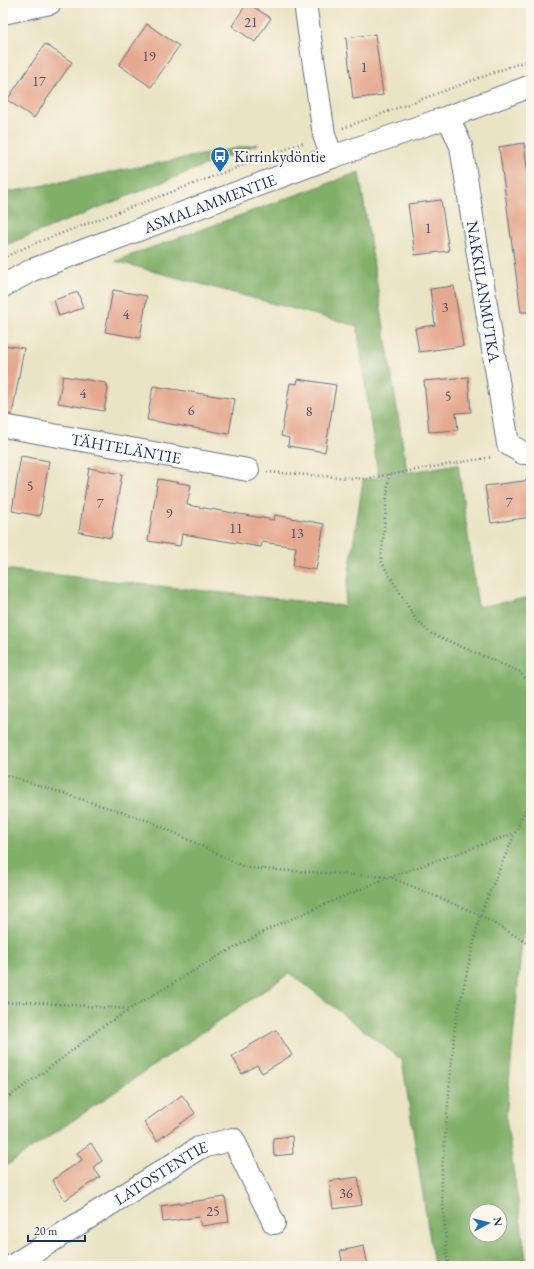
<svg xmlns="http://www.w3.org/2000/svg" width="534" height="1269" viewBox="0 0 534 1269" font-family="'EB Garamond',serif">
<style>
.forest{fill:#80af68;stroke:#4e6f63;fill-rule:evenodd}
.building{fill:#e5a98f}
.lines{fill:none;stroke-linecap:round;stroke-linejoin:round}
.minor-casing{stroke:#636e82;stroke-width:24}
.path{stroke:#636e82;stroke-width:2.5;stroke-dasharray:1 3;stroke-linecap:butt}
.minor{stroke:#fff;stroke-width:22}
.labels{text-anchor:middle;dominant-baseline:central;stroke-width:4;stroke-linejoin:round;paint-order:stroke}
.number-label{font-size:14px;fill:#4e4e6a}
.poi-label{font-size:16px;fill:#1b2f5e;stroke:#fbf7ec;text-anchor:start}
.street-label{font-size:16px;fill:#1b2f5e;stroke:#fbf7ec}
</style>
<rect width="100%" height="100%" fill="#fbf7ec"/>
<filter id="ink" filterUnits="userSpaceOnUse"><feTurbulence type="fractalNoise" baseFrequency=".025" numOctaves="2"/><feDisplacementMap in="SourceGraphic" scale="8" xChannelSelector="R" yChannelSelector="G"/><feConvolveMatrix kernelMatrix="1 2 1 2 8 2 1 2 1" color-interpolation-filters="sRGB"/></filter>
<filter id="wash" filterUnits="userSpaceOnUse"><feTurbulence type="fractalNoise" baseFrequency=".012" numOctaves="4" result="noise"/><feDisplacementMap in="SourceGraphic" scale="16" xChannelSelector="R" yChannelSelector="G"/><feGaussianBlur stdDeviation="0.9" result="paint"/><feColorMatrix in="noise" values="0 0 0 0 0 0 0 0 0 0 0 0 0 0 0 0 0 1.4 0 .05"/><feComposite in="paint" operator="in"/></filter>
<g filter="url(#wash)">
<rect width="100%" height="100%" fill="#eae4c5"/>
<g class="forest">
<polygon points="258,144 8,244 3,247 3,193"/>
<polygon points="359,172 407,471 378,475 357,326 115,261"/>
<path d="M458,464L478,607L531,597V920L522,940L506,1117L527,1266H434L402,1060L290,973L3,1168V569L344,606L363,480ZM476,1211H500V1235H476Z"/>
</g>
<g id="blocks">
<g class="building">
<polygon points="247,3 271,18 255,42 232,26"/>
<polygon points="147,24 179,46 151,87 119,65"/>
<polygon points="375,34 383,95 353,99 346,38"/>
<polygon points="45,44 72,62 34,118 7,100"/>
<polygon points="524,143 527,168 531,167 531,312 521,312 499,147"/>
<polygon points="441,200 449,251 415,255 408,204"/>
<polygon points="454,286 463,346 419,352 415,328 435,325 430,289"/>
<polygon points="113,290 147,296 140,338 105,332"/>
<polygon points="78,292 83,308 59,316 54,300"/>
<polygon points="3,345 24,348 12,415 3,414"/>
<polygon points="63,376 106,383 108,389 104,411 58,403"/>
<polygon points="468,377 471,412 456,413 458,430 429,432 424,381"/>
<polygon points="298,379 336,385 325,452 288,446 289,438 281,436 290,383 297,384"/>
<polygon points="153,386 235,399 229,434 147,420"/>
<polygon points="21,456 49,461 40,516 12,511"/>
<polygon points="89,468 122,474 111,538 79,532"/>
<polygon points="158,479 191,485 187,505 274,520 275,515 324,524 316,570 293,566 296,547 262,542 261,547 182,534 180,546 148,541"/>
<polygon points="531,480 531,517 491,523 485,486"/>
<polygon points="276,1030 292,1055 262,1073 257,1065 242,1074 232,1056"/>
<polygon points="182,1095 195,1113 157,1141 144,1122"/>
<polygon points="292,1136 293,1154 274,1156 273,1138"/>
<polygon points="91,1143 102,1161 93,1167 100,1177 65,1200 52,1180 82,1160 77,1153"/>
<polygon points="358,1177 362,1205 333,1209 329,1181"/>
<polygon points="225,1197 229,1222 201,1226 199,1217 163,1222 161,1206"/>
<polygon points="364,1246 368,1266 343,1266 340,1251"/>
</g>
</g>
</g>
<g filter="url(#ink)">
<use href="#blocks" fill-opacity="0" stroke="#636e82" stroke-width="1"/>
<g class="lines">
<defs>
<g id="minor">
<polyline points="305,3 324,135 332,157"/>
<polyline points="3,13 50,3"/>
<path id="s1" d="M448,117L461,146L508,444L523,453H531"/>
<path id="s2" d="M3,286L32,270L332,157L448,117L531,86"/>
<path id="s3" d="M3,426L248,470"/>
<path id="s4" d="M12,1266L199,1148L233,1139L274,1223"/>
</g>
</defs>
<use href="#minor" class="minor-casing"/>
<g class="path">
<polyline points="343,128 531,59"/>
<polyline points="3,258 33,244 305,142"/>
<polyline points="267,472 364,479 492,457"/>
<polyline points="389,474 381,561 415,618 430,633 520,672 531,685"/>
<polyline points="3,774 152,822 247,868 390,877 480,915 531,945"/>
<polyline points="3,1003 27,1002 130,1009 215,958 277,925 356,891 390,877 515,833"/>
<polyline points="3,1101 52,1066 102,1027 129,1010"/>
<polyline points="448,1266 441,1182 455,1025 480,915 531,796"/>
</g>
<use href="#minor" class="minor"/>
</g>
</g>
<defs>
<symbol id="bus-pin" viewBox="-11 -11 22 30"><path d="M0 17L-7.5 6A9.5 9.5 0 1 1 7.5 6Z" fill="#1f6fb2" stroke="#fbf7ec"/><path d="M-5-6H5V4H4V6H2V4H-2V6H-4V4H-5ZM-3.5-4V0h7V-4ZM-3.5 1.2v1.5H-2V1.2ZM2 1.2v1.5H3.5V1.2Z" fill="#fff"/></symbol>
</defs>
<g fill-rule="evenodd">
<use href="#bus-pin" x="209" y="145" width="22" height="30"/>
</g>
<g class="labels">
<g class="number-label">
<text x="251" y="22">21</text>
<text x="149" y="56">19</text>
<text x="364" y="67">1</text>
<text x="39" y="81">17</text>
<text x="428" y="228">1</text>
<text x="445" y="307">3</text>
<text x="126" y="314">4</text>
<text x="83" y="393">4</text>
<text x="448" y="396">5</text>
<text x="191" y="410">6</text>
<text x="309" y="411">8</text>
<text x="30" y="486">5</text>
<text x="509" y="502">7</text>
<text x="100" y="503">7</text>
<text x="169" y="513">9</text>
<text x="236" y="528">11</text>
<text x="297" y="533">13</text>
<text x="346" y="1193">36</text>
<text x="213" y="1211">25</text>
</g>
<g class="poi-label">
<text x="234" y="156">Kirrinkydöntie</text>
</g>
<g class="street-label">
<text stroke="none"><textPath href="#s2" startOffset="223">ASMALAMMENTIE</textPath></text>
<text stroke="none"><textPath href="#s1" startOffset="179">NAKKILANMUTKA</textPath></text>
<text stroke="none"><textPath href="#s3" startOffset="125">TÄHTELÄNTIE</textPath></text>
<text stroke="none"><textPath href="#s4" startOffset="176">LATOSTENTIE</textPath></text>
</g>
</g>
<rect width="534" height="1269" fill="none" stroke="#fbf7ec" stroke-width="16"/>
<g transform="translate(488 1223) rotate(83)"><circle r="19" fill="#fbf7ec" stroke="#a1a7b3"/>
<path d="M0-3L7 15L0 10L-7 15Z" fill="#1f6fb2"/>
<text y="-6" font-size="11" font-weight="bold" text-anchor="middle" fill="#1b2f5e">N</text>
</g>
<path d="M28 1235v6h57v-6" fill="none" stroke="#1b2f5e" stroke-width="2"/>
<text x="34" y="1235" font-size="12" fill="#1b2f5e" stroke="#fbf7ec" stroke-width="3" paint-order="stroke">20 m</text>
</svg>
